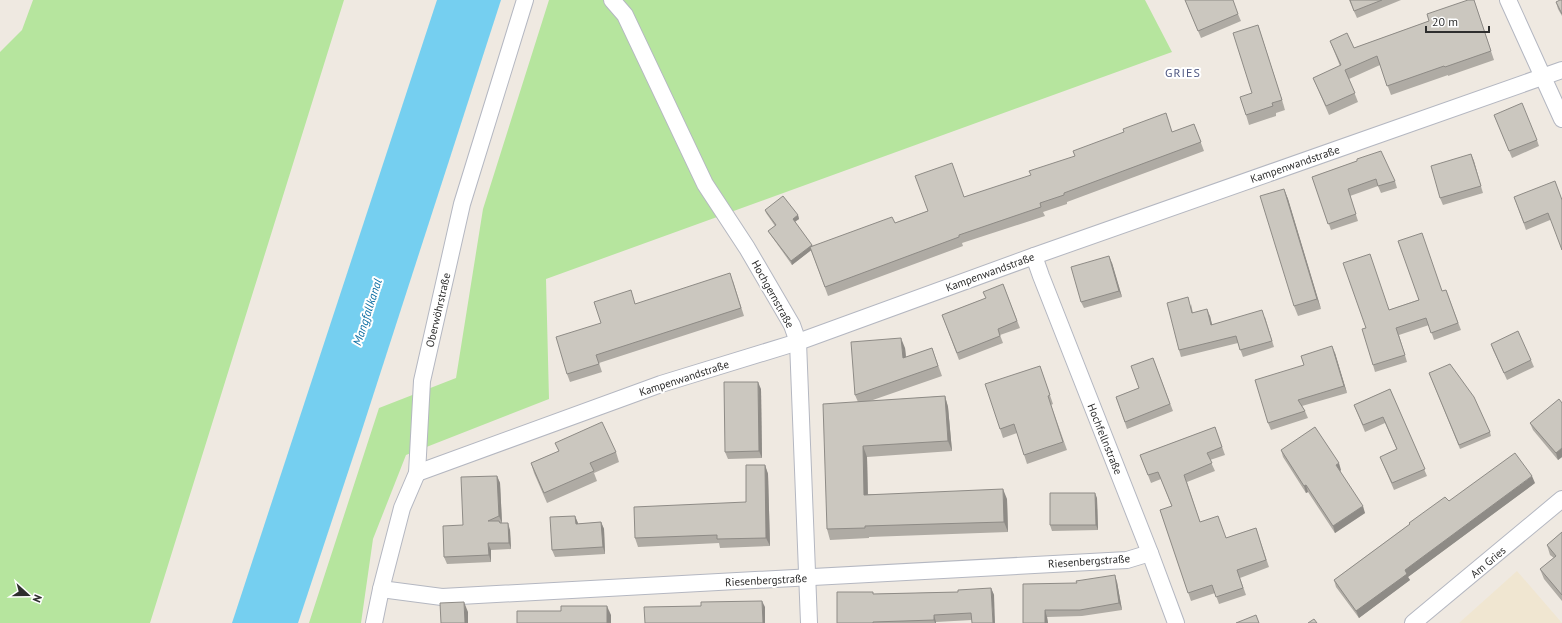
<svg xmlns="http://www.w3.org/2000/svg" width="1562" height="623" viewBox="0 0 1562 623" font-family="'PT Sans',sans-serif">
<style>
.education{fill:#f0e6d1}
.green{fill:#b6e59e}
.water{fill:#75cff0}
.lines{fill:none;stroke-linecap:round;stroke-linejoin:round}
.street-casing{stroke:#b4b7c1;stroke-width:18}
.street{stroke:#fff;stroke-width:16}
.wall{fill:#afaba4}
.shaded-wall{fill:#8e8b86}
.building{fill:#cbc7bf;stroke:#8e8b86}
.labels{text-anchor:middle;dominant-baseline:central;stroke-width:4;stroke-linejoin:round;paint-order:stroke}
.street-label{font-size:11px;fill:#2e2e2e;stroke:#fff}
.neighbourhood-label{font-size:12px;letter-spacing:1px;fill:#4d5680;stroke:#fff}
.water-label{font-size:12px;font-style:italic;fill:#0d6fa3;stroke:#fff}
</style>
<rect width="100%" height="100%" fill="#efe9e1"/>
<polygon class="education" points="1517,571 1562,623 1459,623"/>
<g class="green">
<polygon points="33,0 344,0 150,623 0,623 0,52 22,30"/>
<polygon points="549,0 1145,0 1172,52 546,279 549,399 406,455 373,539 361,623 309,623 379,408 456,378 483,209"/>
</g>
<polygon class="water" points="437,0 501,0 360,436 298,623 232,623"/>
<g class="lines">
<defs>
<g id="street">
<polyline points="612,0 625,15 705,184 747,248 792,325 798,342 809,623"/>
<polyline points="1508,0 1562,119"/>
<polyline points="1034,256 1041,276 1150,553 1176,623"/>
<polyline points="417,473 661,384 798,342 1034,256 1562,70"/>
<polyline points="381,589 442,597 1127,560 1150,553"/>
<polyline points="374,623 381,589 402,508 417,473 422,381 462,204 525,0"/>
<polyline points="1413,623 1562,499"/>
</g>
</defs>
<use href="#street" class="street-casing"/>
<use href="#street" class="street"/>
</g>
<g class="wall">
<polygon points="1185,0 1238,14 1241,21 1201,38"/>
<polygon points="1349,0 1401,0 1357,18"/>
<polygon points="1474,0 1494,60 1448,76 1448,75 1391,95 1380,65 1349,79 1358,102 1329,115 1317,87 1313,78 1340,66 1330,41 1354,48 1429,21"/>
<polygon points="1562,0 1562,16 1558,9 1556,2"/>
<polygon points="1258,25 1285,110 1276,113 1276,116 1249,125 1246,115 1252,93"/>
<polygon points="1494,115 1537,140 1539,146 1512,158"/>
<polygon points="1194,124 1204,151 1067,202 1067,204 1043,212 1045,216 962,243 963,246 828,296 811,250 792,265 770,234 768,231 775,226 766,213 765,210 798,215 799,219 795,222 813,247 895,223 964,197 1172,132"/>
<polygon points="1471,154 1483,193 1443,205 1440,198"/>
<polygon points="1357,161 1395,181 1397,188 1381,193 1378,186 1350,196 1358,221 1331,230 1312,177"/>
<polygon points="1284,189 1288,199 1321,309 1298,316 1294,306"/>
<polygon points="1514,197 1562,200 1550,220 1526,230"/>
<polygon points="1112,263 1122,297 1084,308 1081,302"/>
<polygon points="733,281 744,316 599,363 602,372 570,382 567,374 601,323 635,304"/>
<polygon points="1003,284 1020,328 1000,335 1003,343 959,360 942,315 986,298"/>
<polygon points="1446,290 1461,330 1434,340 1429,325 1399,335 1407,362 1375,372 1373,365 1366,328 1389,310"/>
<polygon points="1191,304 1193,313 1210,316 1212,325 1265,317 1274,347 1243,357 1238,343 1181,357 1179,350"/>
<polygon points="1491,344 1531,360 1534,367 1507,380 1493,350"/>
<polygon points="905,348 906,357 932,348 942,376 870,401 945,396 948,407 952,451 867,457 868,494 1007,499 1008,532 869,537 869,538 830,540 827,529 858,402 855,395"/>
<polygon points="1335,353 1347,393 1302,406 1305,411 1308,418 1271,430 1268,423 1304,365"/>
<polygon points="1153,358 1173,411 1127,429 1116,397 1139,388"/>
<polygon points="1040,366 1053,404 1051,405 1067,450 1027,464 1017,433 1003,438 1000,429"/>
<polygon points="1429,373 1490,432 1491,436 1460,449"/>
<polygon points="761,389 762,458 728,459 725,452"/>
<polygon points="1390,389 1427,476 1394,490 1380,457 1397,450 1385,423 1365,432 1354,405"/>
<polygon points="1562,403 1562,457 1558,460 1533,430 1530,423"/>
<polygon points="1215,427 1225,455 1210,460 1215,471 1187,482 1200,522 1226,538 1256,528 1269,567 1240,578 1246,595 1219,604 1215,593 1191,601 1160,510 1172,507 1161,479 1151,483 1140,455"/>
<polygon points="555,443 616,452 619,462 594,473 597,481 547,503 534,473 531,463 559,451"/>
<polygon points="1281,450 1341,470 1340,471 1365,513 1335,533 1308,492 1306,493 1283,457"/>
<polygon points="765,465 768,474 770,546 720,548 719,543 638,547 635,538 746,502"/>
<polygon points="497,476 500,483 502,523 510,530 511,549 491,550 491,562 447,564 444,557 463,525"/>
<polygon points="1535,483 1408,577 1410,580 1359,618 1336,587 1334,580 1410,524 1409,523 1449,501"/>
<polygon points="1097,498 1098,530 1052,531 1050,525"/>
<polygon points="575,516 578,524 601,522 604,529 605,554 555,557 552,550"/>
<polygon points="1562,532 1562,601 1544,579 1540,569 1554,558 1550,555 1547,545"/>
<polygon points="1117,582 1122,610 1082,616 1047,617 1048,623 1023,623 1077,583"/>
<polygon points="991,588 994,595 972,620 936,622 936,623 837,623 873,592 873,594 958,592"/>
</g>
<g class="shaded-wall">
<polygon points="1258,25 1261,35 1285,110 1282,100"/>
<polygon points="1471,154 1474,161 1483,193 1481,186"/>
<polygon points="1284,189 1288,199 1321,309 1317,299"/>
<polygon points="798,215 799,219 794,222 793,219"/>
<polygon points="812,245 814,248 792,265 791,261"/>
<polygon points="1109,256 1112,263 1122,297 1119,291"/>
<polygon points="1207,309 1210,316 1214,332 1211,325"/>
<polygon points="901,338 905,348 907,368 903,358"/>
<polygon points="1332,346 1335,353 1347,393 1344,386"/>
<polygon points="758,382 761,389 762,458 759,451"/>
<polygon points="945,396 948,407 952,451 948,441"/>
<polygon points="863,446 867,457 868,505 864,495"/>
<polygon points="1562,448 1562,457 1558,460 1556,453"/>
<polygon points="1339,463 1341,470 1339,472 1336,465"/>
<polygon points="765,465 768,474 770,546 766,538"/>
<polygon points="497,476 500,483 502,523 499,516"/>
<polygon points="1532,476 1535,483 1408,577 1410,580 1359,618 1356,611 1405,570"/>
<polygon points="1306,485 1308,492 1306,493 1304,486"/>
<polygon points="1003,489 1007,499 1008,532 1004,522"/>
<polygon points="1095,493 1097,498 1098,530 1096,525"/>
<polygon points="1363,506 1365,513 1335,533 1333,526"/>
<polygon points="575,516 578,523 578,531 576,524"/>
<polygon points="601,522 604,529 605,554 603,547"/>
<polygon points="508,523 510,530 511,549 509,543"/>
<polygon points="488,543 491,550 491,562 489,555"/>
<polygon points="1115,575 1117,582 1122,610 1119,603"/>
<polygon points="991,588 994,595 995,623 993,623"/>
<polygon points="762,601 765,607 765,623 763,623"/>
<polygon points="464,602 468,612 468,623 465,623"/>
<polygon points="607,606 611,615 611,623 607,623"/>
<polygon points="1045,610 1047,617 1048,623 1045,623"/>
<polygon points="934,615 936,622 936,623 935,623 934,620"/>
</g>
<g class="building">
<polygon points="1185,0 1233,0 1238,14 1198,31"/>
<polygon points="1350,0 1382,0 1354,11"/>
<polygon points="1468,0 1474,0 1491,51 1445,67 1444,66 1387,86 1377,56 1345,70 1355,93 1326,106 1313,78 1341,65 1330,41 1347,33 1354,48 1429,21 1427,14"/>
<polygon points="1560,0 1562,0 1562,14 1556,2"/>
<polygon points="1258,25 1282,100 1272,103 1273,106 1246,115 1240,97 1252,93 1233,33"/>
<polygon points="1522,103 1537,140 1509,151 1494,115"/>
<polygon points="1166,113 1172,132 1194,124 1201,142 1064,193 1064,195 1040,203 1041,207 959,235 959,237 825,287 810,247 892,217 895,223 928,211 915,176 952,163 964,197 1031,175 1029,171 1075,156 1073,151 1124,132 1123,129"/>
<polygon points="1381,151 1395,181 1378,186 1376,179 1348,189 1356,214 1328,224 1312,177 1357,161 1357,159"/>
<polygon points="1471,154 1481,186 1440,198 1431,166"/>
<polygon points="1555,181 1562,200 1562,250 1548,213 1524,223 1514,197"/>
<polygon points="1284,189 1317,299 1294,306 1260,196"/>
<polygon points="783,196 798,215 793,219 812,245 791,261 768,231 776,225 765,210"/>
<polygon points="1422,233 1442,291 1446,290 1458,323 1431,333 1426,318 1396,328 1405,355 1373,365 1362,329 1366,328 1343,263 1370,254 1389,310 1419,300 1398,241"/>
<polygon points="1109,256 1119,291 1081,302 1071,267"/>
<polygon points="730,273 741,308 596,355 599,364 567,374 556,337 601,323 594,302 631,290 635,304"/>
<polygon points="1003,284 1017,321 998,329 1000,336 957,353 942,315 986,298 983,292"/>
<polygon points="1188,297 1192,313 1207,309 1211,325 1262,310 1272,341 1240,350 1236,336 1179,350 1167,303"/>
<polygon points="1518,331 1531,360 1504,373 1491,344"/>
<polygon points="901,338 903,358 932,348 938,366 855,395 851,342"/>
<polygon points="1332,346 1344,386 1298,400 1305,411 1268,423 1255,380 1304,365 1301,356"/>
<polygon points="1153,358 1170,404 1125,422 1116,397 1139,388 1131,366"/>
<polygon points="1450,364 1474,397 1490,432 1459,445 1429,373"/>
<polygon points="1040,366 1050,395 1048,396 1063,442 1024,455 1014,424 1000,429 985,384"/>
<polygon points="724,382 758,382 759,451 725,452"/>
<polygon points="1390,389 1425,469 1392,483 1380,457 1397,449 1383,417 1363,425 1354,405"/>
<polygon points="945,396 948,441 863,446 864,495 1003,489 1004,522 865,526 865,528 827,529 823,404"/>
<polygon points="1559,399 1562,403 1562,448 1556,453 1530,423"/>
<polygon points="602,422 616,452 590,463 594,471 544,493 531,463 559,451 555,443"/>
<polygon points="1215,427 1222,447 1207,453 1212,463 1184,475 1200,522 1218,516 1226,538 1256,528 1266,560 1237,570 1243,588 1216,597 1212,585 1188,593 1160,510 1172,506 1158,472 1148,475 1140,455"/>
<polygon points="1315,427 1339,463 1336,465 1363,506 1333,526 1306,485 1304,486 1281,450"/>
<polygon points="1515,453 1532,476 1405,570 1407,574 1356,611 1334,580 1410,524 1409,523 1445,497 1449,501"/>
<polygon points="746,465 765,465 766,538 717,539 717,535 635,538 634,507 746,502"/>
<polygon points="497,476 499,516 488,521 499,521 500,523 508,523 509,543 488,543 489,555 444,557 443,526 463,525 461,477"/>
<polygon points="1050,493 1095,493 1096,525 1050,525"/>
<polygon points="575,516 576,524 601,522 603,547 552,550 550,517"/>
<polygon points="1562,532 1562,595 1540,569 1556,556 1547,545"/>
<polygon points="1115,575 1119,603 1080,610 1045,610 1045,623 1023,623 1023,584 1077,583 1076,581"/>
<polygon points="991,588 993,623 972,623 971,613 934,615 934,620 873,622 873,623 837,623 837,592 873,592 873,594 958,592 958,590"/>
<polygon points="762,601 763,623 645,623 644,607 701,606 701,602"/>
<polygon points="464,602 465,623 441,623 440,603"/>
<polygon points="561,606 607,606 607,623 517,623 517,611 561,611"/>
<polygon points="1256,615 1259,623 1236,623"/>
<polygon points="1314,619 1317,623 1308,623"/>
</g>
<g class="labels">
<g class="street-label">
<text transform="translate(1295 164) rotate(-19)">Kampenwandstraße</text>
<text transform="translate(990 272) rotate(-20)">Kampenwandstraße</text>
<text transform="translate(773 294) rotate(61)">Hochgernstraße</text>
<text transform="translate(438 310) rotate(-77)">Oberwöhrstraße</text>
<text transform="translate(684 378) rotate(-18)">Kampenwandstraße</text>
<text transform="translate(1105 439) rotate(68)">Hochfellnstraße</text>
<text transform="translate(1089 561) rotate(-4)">Riesenbergstraße</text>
<text transform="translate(1488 562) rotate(-40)">Am Gries</text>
<text transform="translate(766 580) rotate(-3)">Riesenbergstraße</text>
</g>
<g class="neighbourhood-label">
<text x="1183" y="72">GRIES</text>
</g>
<g class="water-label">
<text transform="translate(367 312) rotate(-72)">Mangfallkanal</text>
</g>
</g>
<g transform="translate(28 595) rotate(111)" stroke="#ffffff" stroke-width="3" paint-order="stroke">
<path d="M0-3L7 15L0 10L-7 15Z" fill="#2e2e2e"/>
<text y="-6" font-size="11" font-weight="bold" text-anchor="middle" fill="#2e2e2e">N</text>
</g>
<path d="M1426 26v6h63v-6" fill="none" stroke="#2e2e2e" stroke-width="2"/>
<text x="1432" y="26" font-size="12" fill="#2e2e2e" stroke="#ffffff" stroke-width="3" paint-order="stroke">20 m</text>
</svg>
